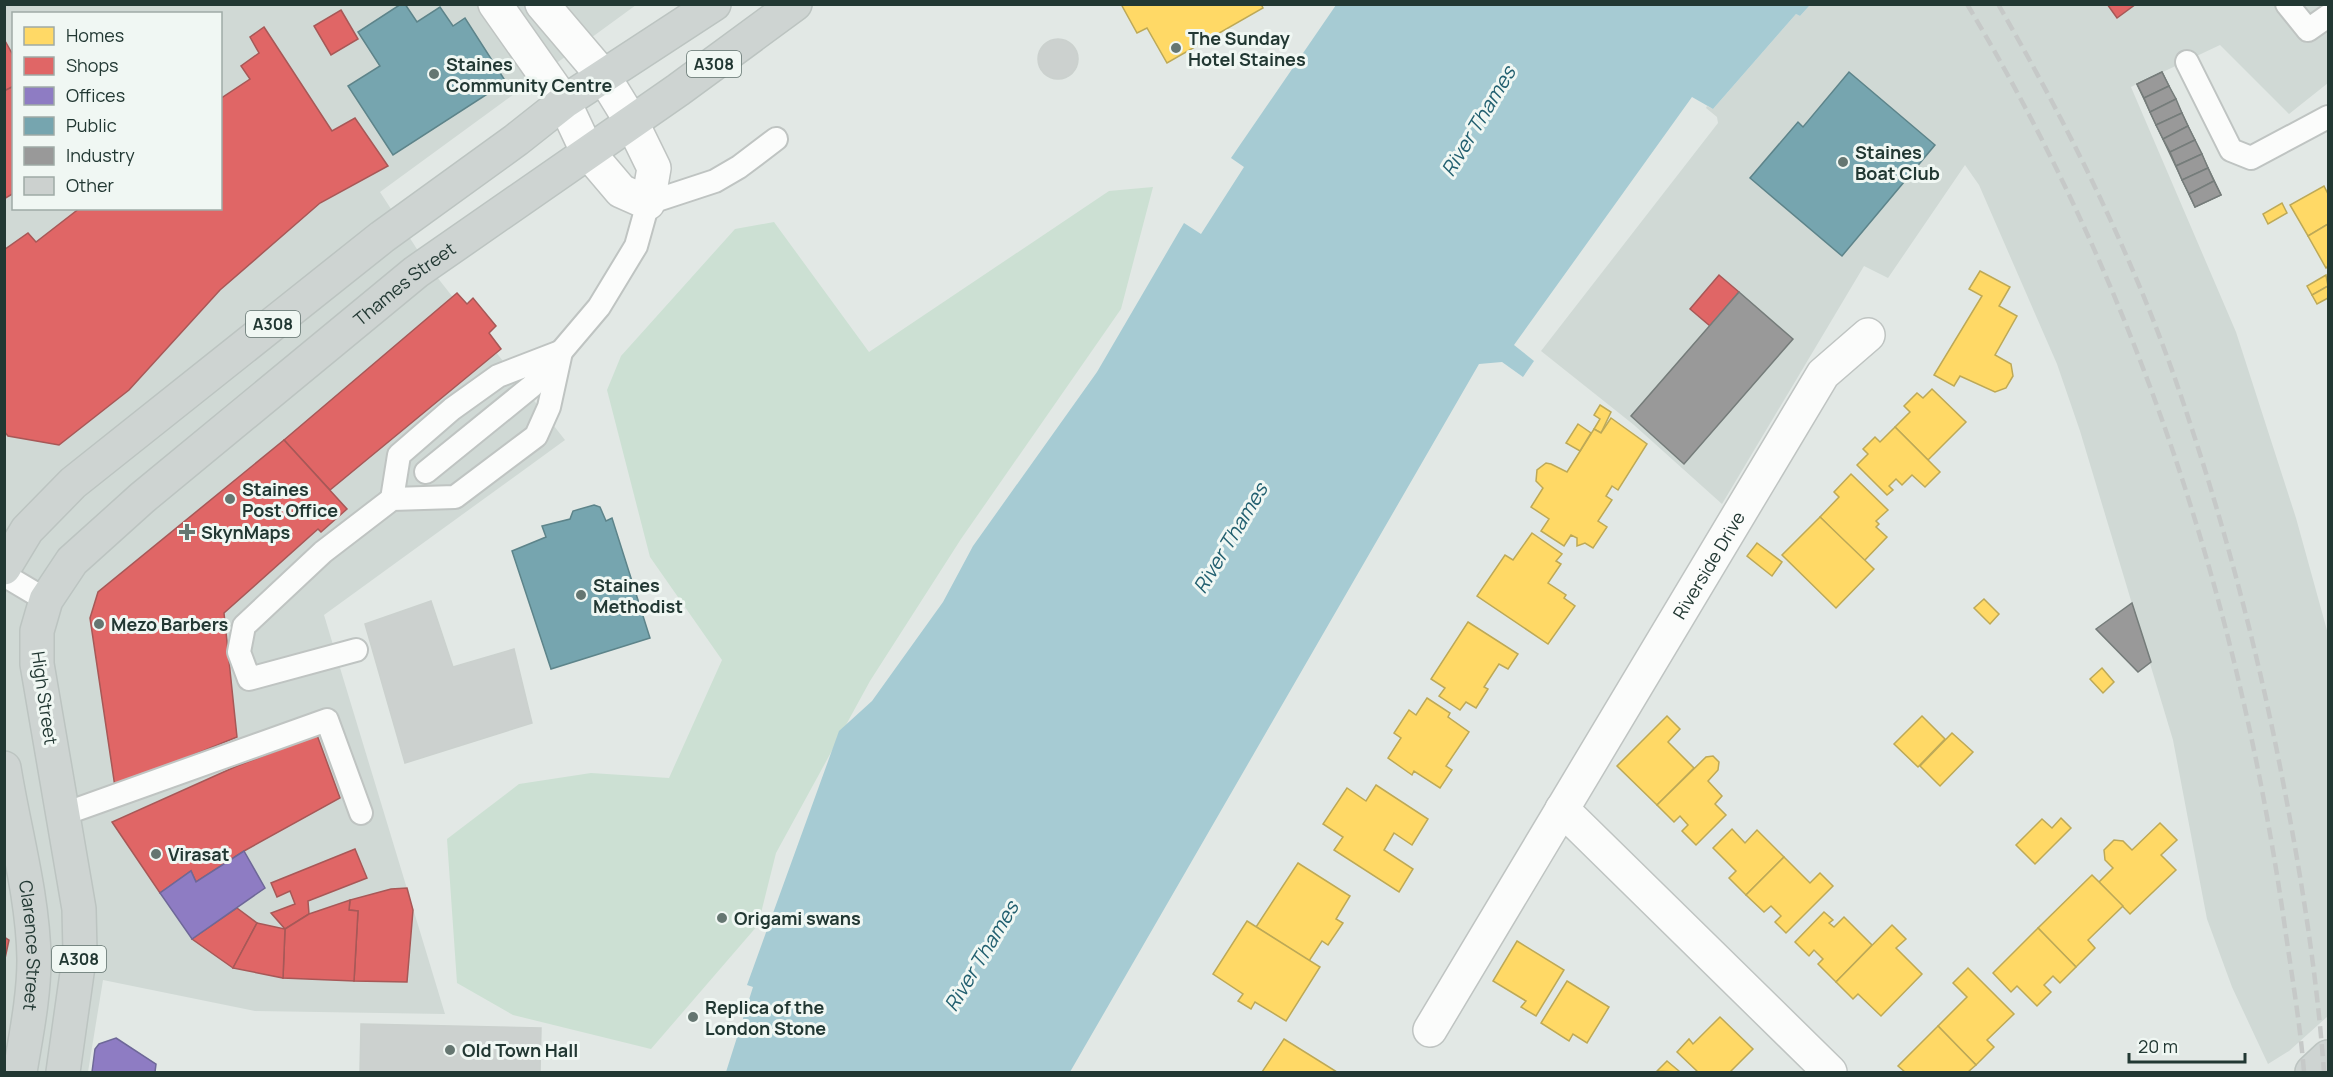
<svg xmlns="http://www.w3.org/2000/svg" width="2333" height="1077" viewBox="0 0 2333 1077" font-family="Manrope,sans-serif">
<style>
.built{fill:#d0d9d5;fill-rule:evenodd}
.green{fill:#cce0d3}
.water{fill:#a6cbd3}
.homes{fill:#ffd966;stroke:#bda957;stroke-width:1.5}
.shops{fill:#e06666;stroke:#a75857;stroke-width:1.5}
.offices{fill:#8e7cc3;stroke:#6e6898;stroke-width:1.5}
.public{fill:#76a5af;stroke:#5d848a;stroke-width:1.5}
.industry{fill:#999;stroke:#757c7a;stroke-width:1.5}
.building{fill:#ccd1cf;stroke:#cbd1ce;stroke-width:1.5}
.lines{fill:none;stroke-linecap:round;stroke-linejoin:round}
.service-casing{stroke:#bfc4c2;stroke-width:26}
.minor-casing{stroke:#bfc4c2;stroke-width:36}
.primary-casing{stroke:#bcc4c1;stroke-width:36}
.service{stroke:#fbfcfb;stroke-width:22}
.minor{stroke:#fbfcfb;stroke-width:33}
.primary{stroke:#ced4d2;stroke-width:33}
.rail{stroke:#c6c9c8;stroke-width:4.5;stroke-dasharray:12 6;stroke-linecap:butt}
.poi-dot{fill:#657671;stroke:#f0f7f3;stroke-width:2}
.labels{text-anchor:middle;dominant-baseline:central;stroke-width:6;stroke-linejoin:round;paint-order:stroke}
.shield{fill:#f0f7f3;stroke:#60716d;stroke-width:1.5}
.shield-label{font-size:16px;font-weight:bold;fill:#223833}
.poi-label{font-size:18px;font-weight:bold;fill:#223833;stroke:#f0f7f3;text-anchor:start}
.street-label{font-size:18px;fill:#223833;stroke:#f0f7f3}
.water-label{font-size:20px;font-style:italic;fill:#215f6f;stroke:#f0f7f3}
</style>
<rect width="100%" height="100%" fill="#e2e8e5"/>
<g class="built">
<path d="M5,5H636L380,192L426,263L565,440L324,615L445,1014L255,1011L103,980L88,1072H5ZM14,14H220V208H14Z"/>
<polygon points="1810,5 2328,5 2328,83 2289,114 2220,45 2131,87 2236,332 2296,518 2328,634 2328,1016 2289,1051 2268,1064 2232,987 2207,919 2173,740 2080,431 2057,364 1979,185 1965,165 1888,278 1864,266 1722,504 1634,425 1541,351 1718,123 1717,117 1706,108 1707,106 1713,109 1796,14 1800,16"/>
</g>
<polygon class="green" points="1153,187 1121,309 961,539 870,681 776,853 758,925 651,1049 513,1015 457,983 447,839 519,784 591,773 669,778 722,660 650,557 607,390 621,356 735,229 774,222 869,352 1109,191"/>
<polygon class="water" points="1336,5 1810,5 1800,16 1796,14 1713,109 1692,97 1514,345 1534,361 1523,377 1502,362 1479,364 1070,1072 726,1072 753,987 747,985 839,731 872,701 943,602 973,546 1097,372 1184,223 1201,234 1244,167 1231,158"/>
<g class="homes">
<polygon points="1121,4 1261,4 1263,8 1167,63 1147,28 1137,33"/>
<polygon points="2324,186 2328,194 2328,224 2308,236 2290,205"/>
<polygon points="2282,203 2287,213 2268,224 2263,214"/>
<polygon points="2328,224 2328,266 2326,268 2308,236"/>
<polygon points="1980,271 2010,287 1999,306 2017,316 1995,355 2011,364 2013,376 2006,388 1995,392 1960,376 1954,386 1934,375 1982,296 1969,289"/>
<polygon points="2326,275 2328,286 2312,295 2307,286"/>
<polygon points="2328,286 2328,298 2317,304 2312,295"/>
<polygon points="1932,389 1966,422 1928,460 1895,427 1910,412 1904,406 1917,393 1923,398"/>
<polygon points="1600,405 1611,412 1601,433 1594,429 1600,419 1594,415"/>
<polygon points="1611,418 1647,444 1618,490 1612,486 1606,496 1612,500 1598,521 1607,527 1593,548 1585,543 1577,546 1577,538 1571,535 1564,546 1541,531 1549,519 1531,507 1543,488 1536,481 1537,470 1546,463 1551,464 1567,472 1594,429 1601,433"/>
<polygon points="1578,424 1591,433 1580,451 1566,443"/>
<polygon points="1895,427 1940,472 1925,487 1912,475 1902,485 1896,479 1889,486 1893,490 1887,495 1857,465 1868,454 1863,449 1875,437 1880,442"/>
<polygon points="1851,474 1888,510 1876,521 1879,524 1876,527 1887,537 1864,561 1820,517 1839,497 1834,492"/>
<polygon points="1820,517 1874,569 1836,608 1782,555"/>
<polygon points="1532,533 1562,554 1556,561 1561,564 1548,583 1566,595 1564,598 1575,606 1548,644 1477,596 1505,555 1513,560"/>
<polygon points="1757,543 1782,562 1772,576 1747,556"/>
<polygon points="1984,599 1999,614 1990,624 1974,608"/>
<polygon points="1468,622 1518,654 1508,669 1499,664 1484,687 1488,689 1476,708 1466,702 1460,710 1439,696 1445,688 1431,679"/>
<polygon points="2102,668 2114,682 2103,693 2090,679"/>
<polygon points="1427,698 1450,713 1448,717 1469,732 1446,766 1452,770 1440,788 1414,771 1412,775 1388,758 1401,738 1394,733 1409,710 1416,715"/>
<polygon points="1667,716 1680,729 1668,742 1694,768 1657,805 1617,766"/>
<polygon points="1922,716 1945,739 1918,767 1894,744"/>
<polygon points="1952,733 1973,752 1940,786 1920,766"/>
<polygon points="1713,756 1719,762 1718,770 1708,781 1722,796 1715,804 1726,815 1696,845 1682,831 1688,825 1680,816 1674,822 1657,805 1706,757"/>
<polygon points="1376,785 1428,819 1412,845 1394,833 1384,850 1413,869 1399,892 1334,850 1343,837 1323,824 1347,788 1366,801"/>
<polygon points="2061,818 2071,828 2035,864 2016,845 2042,819 2052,828"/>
<polygon points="2160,823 2177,840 2161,855 2176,870 2130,914 2099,882 2113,868 2105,860 2104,850 2114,840 2123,841 2132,850"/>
<polygon points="1732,829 1745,843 1757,830 1784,857 1746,895 1729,878 1736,871 1713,848"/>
<polygon points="1784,857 1810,883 1820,873 1833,886 1786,933 1775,922 1781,916 1771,906 1764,912 1746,895"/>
<polygon points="1298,863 1350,896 1336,919 1343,923 1328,945 1322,941 1309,961 1256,927"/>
<polygon points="2092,875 2123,906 2088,940 2095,948 2076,967 2038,928"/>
<polygon points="1824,912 1833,920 1829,923 1834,927 1844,917 1872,945 1836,982 1818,964 1823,959 1814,950 1809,956 1795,942"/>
<polygon points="1247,921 1320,967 1286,1021 1255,1002 1251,1009 1238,1001 1243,994 1213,974"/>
<polygon points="1892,925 1906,939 1896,948 1922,974 1881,1016 1858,994 1853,999 1836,982"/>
<polygon points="2038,928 2076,967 2060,983 2053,976 2044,985 2051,992 2037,1006 2017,986 2011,992 1993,973"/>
<polygon points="1517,941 1564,970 1536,1016 1521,1007 1526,1001 1493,981"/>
<polygon points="1968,968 2014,1014 1987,1040 1994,1047 1976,1065 1938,1026 1967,997 1953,983"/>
<polygon points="1567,981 1609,1007 1587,1043 1573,1034 1569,1041 1541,1023"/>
<polygon points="1720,1017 1753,1049 1730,1072 1698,1072 1677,1052 1689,1039 1693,1044"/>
<polygon points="1938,1026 1976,1065 1968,1072 1905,1072 1898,1066"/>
<polygon points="1284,1039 1337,1072 1262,1072"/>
<polygon points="1667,1061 1680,1072 1657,1071"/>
</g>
<g class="shops">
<polygon points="2107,4 2136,4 2117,18"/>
<polygon points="341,10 358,39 331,55 314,26"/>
<polygon points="264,27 332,131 355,118 388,166 320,203 220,290 129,390 59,445 8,436 4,431 4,250 28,233 36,242 80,208 220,208 220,99 250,79 241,66 259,53 250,37"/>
<polygon points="4,39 14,57 14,86 4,91"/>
<polygon points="14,86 14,193 4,199 4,91"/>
<polygon points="1719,275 1739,292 1710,326 1690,309"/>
<polygon points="457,293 467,304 473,298 496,326 489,333 501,349 330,490 284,440"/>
<polygon points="284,440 347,509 321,532 318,529 224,613 237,737 115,787 90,618 98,592"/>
<polygon points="317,735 340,798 244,851 196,882 191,871 160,893 112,822 237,766"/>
<polygon points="355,849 367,878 308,901 309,914 285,929 271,913 295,904 290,891 277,897 271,883"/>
<polygon points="407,888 413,910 407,982 354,981 358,911 349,910 350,900 391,889"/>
<polygon points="350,900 349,910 358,911 354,981 283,978 285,929 309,914"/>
<polygon points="237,908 257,923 233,968 192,939"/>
<polygon points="257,923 285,929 283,978 233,968"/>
<polygon points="4,937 9,940 4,963"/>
</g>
<g class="offices">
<polygon points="244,851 265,888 192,939 160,893 191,871 196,882"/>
<polygon points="116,1038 156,1064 155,1072 92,1072 95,1049 99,1044"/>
</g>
<g class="public">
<polygon points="401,4 405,4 417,22 440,7 453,26 465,18 506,82 393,155 348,86 380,66 358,32"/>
<polygon points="1849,72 1935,145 1842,256 1750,178 1798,122 1803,127"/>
<polygon points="594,505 600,507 606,521 612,518 650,638 551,669 512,551 546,537 542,526 570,519 573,511"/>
</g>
<g class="industry">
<polygon points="2162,72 2221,195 2195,207 2137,84"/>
<polygon points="2162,72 2169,86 2144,98 2137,84"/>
<polygon points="2169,86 2176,99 2150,112 2144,98"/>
<polygon points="2176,99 2182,113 2156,125 2150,112"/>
<polygon points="2182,113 2188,126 2163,139 2156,125"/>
<polygon points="2188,126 2195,140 2170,152 2163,139"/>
<polygon points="2195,140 2202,154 2176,166 2170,152"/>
<polygon points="2202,154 2208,168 2182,180 2176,166"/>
<polygon points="2208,168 2214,181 2189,194 2182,180"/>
<polygon points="2214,181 2221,195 2195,207 2189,194"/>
<polygon points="1739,292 1793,339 1684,464 1631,416"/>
<polygon points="2132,603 2151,662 2138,672 2096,629"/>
</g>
<g class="building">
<circle cx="1058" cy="59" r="20"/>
<polygon points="431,601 453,667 514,649 532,723 405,763 365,624"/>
<polygon points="361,1024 541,1028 540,1072 360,1072"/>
</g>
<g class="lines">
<defs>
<g id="service">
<polyline points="2287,4 2308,30 2328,16"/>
<polyline points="2187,62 2231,150 2251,158 2328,117"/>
<polyline points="426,472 532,386 599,307 636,246 648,203 715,181 739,167 776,139"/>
<polyline points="392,499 399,455 452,409 498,376 560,352"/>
<polyline points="4,575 46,600"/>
<polyline points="356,650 249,679 239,652 244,626 323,552 392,499 455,497 536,436 549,407 561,352"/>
<polyline points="64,814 327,720 361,813"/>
</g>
<g id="minor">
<polyline points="495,4 564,102 587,151 621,191 648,203 654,168 631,121 604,77 542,4"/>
<polyline points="1562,809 1830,1072"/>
<path id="s1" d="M1430,1030L1823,374L1868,335"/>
</g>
<g id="primary">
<polyline points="4,568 27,530 73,483 382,237 516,140 564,102 714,4"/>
<path id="s2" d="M4,768C14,830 33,895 34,959C34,997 26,1035 20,1072"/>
<path id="s3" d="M63,1072L80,952L79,909L37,664V631L46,600L72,561L142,498L416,272L678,90L795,4"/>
<polyline points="2312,1072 2328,1057"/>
</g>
</defs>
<use href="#service" class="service-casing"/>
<use href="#minor" class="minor-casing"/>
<use href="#primary" class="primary-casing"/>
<use href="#service" class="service"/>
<use href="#minor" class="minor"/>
<use href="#primary" class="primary"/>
<g class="rail">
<path d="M1967,4C2136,287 2237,595 2284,921C2291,971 2300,1022 2304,1072"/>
<path d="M1998,4C2070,129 2136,262 2182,399C2225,526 2259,655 2284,787C2302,881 2317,976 2324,1072"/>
</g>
</g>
<g class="poi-dot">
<circle cx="1176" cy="48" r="6"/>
<circle cx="434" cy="74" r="6"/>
<circle cx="1843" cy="162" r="6"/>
<circle cx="230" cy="499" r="6"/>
<path d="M184 523h6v6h6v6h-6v6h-6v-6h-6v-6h6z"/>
<circle cx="581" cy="595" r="6"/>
<circle cx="99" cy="624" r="6"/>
<circle cx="156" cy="854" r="6"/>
<circle cx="722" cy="918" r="6"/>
<circle cx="693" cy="1017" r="6"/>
<circle cx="450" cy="1050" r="6"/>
</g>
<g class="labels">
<g class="shield">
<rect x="687" y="51" width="54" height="26" rx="4.5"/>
<rect x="246" y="311" width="54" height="26" rx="4.5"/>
<rect x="52" y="946" width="54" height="26" rx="4.5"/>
</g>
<g class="shield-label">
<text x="714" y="64">A308</text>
<text x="273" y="324">A308</text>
<text x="79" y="959">A308</text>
</g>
<g class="poi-label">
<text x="1188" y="38">The Sunday<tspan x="1188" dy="21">Hotel Staines</tspan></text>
<text x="446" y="64">Staines<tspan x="446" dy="21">Community Centre</tspan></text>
<text x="1855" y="152">Staines<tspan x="1855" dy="21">Boat Club</tspan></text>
<text x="242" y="489">Staines<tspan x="242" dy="21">Post Office</tspan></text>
<text x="201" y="532">SkynMaps</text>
<text x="593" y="585">Staines<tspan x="593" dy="21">Methodist</tspan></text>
<text x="111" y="624">Mezo Barbers</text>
<text x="168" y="854">Virasat</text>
<text x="734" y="918">Origami swans</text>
<text x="705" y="1007">Replica of the<tspan x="705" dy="21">London Stone</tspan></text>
<text x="462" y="1050">Old Town Hall</text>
</g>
<g class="street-label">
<text stroke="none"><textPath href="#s3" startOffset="958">Thames Street</textPath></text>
<text stroke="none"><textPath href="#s1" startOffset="542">Riverside Drive</textPath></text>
<text transform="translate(45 698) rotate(82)">High Street</text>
<text stroke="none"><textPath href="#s2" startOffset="180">Clarence Street</textPath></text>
</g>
<g class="water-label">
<text transform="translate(1478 121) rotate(-59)">River Thames</text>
<text transform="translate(1230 538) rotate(-59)">River Thames</text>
<text transform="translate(981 956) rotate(-59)">River Thames</text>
</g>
</g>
<rect width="2333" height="1077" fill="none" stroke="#223833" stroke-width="12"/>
<rect x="12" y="12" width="210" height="198" fill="#f0f7f3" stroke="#9eaba6" stroke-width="1.5"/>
<rect x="24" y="27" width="30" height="18" fill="#ffd966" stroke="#9eaba6" stroke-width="1.5"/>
<text x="66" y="42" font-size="18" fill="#223833">Homes</text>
<rect x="24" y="57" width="30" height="18" fill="#e06666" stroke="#9eaba6" stroke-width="1.5"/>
<text x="66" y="72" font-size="18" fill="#223833">Shops</text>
<rect x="24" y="87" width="30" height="18" fill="#8e7cc3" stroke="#9eaba6" stroke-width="1.5"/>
<text x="66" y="102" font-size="18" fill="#223833">Offices</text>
<rect x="24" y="117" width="30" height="18" fill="#76a5af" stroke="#9eaba6" stroke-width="1.5"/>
<text x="66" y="132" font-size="18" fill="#223833">Public</text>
<rect x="24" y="147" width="30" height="18" fill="#999999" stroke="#9eaba6" stroke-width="1.5"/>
<text x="66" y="162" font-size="18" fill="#223833">Industry</text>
<rect x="24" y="177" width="30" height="18" fill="#ccd1cf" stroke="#9eaba6" stroke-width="1.5"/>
<text x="66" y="192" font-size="18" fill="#223833">Other</text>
<path d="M2129 1053v9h116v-9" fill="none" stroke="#223833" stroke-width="3"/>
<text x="2138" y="1053" font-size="18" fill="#223833" stroke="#f0f7f3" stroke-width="4.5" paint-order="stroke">20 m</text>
</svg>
